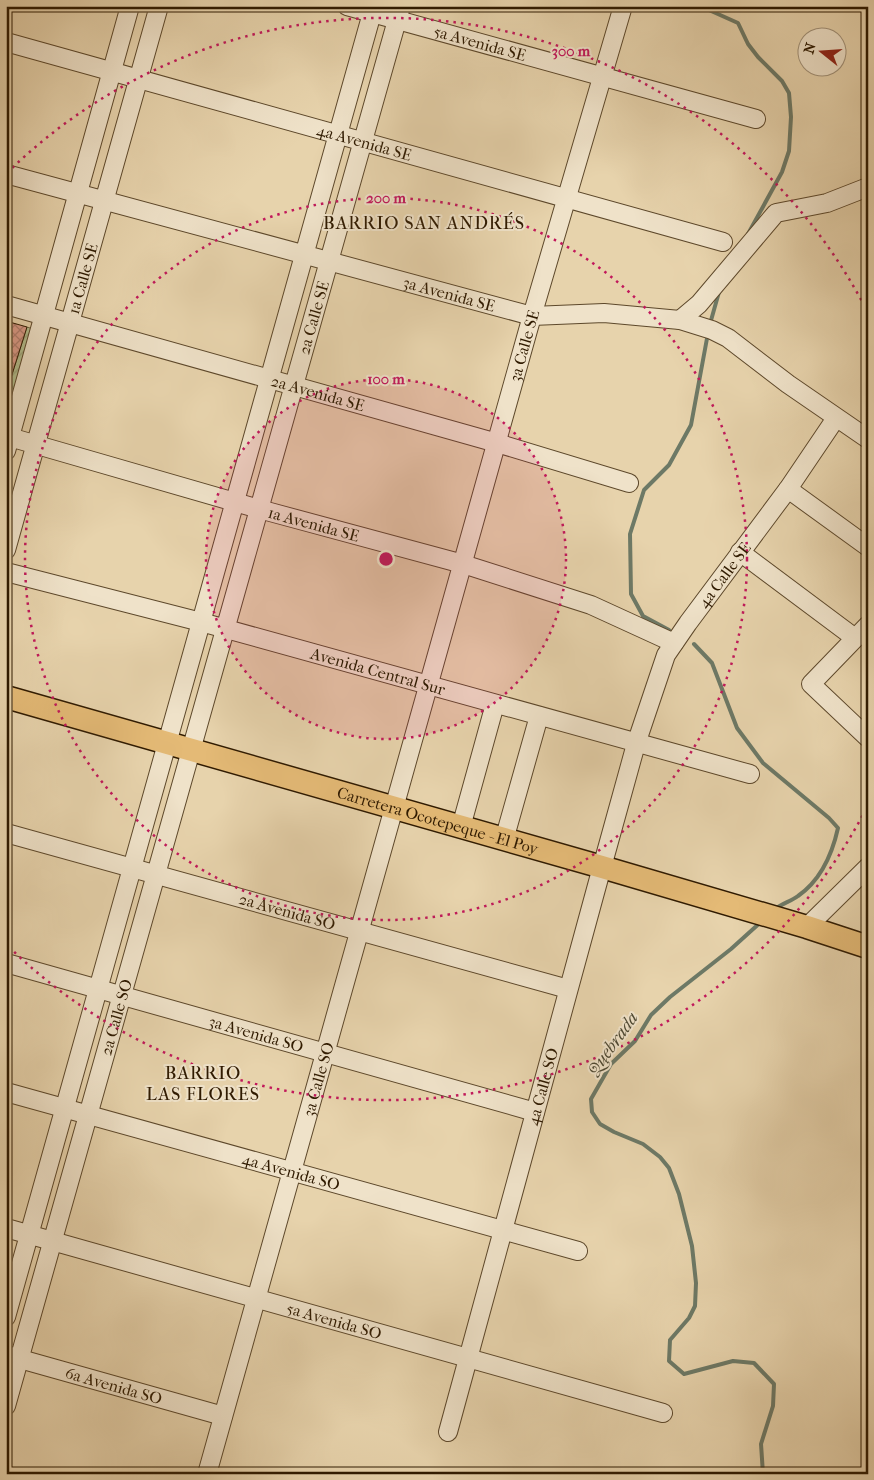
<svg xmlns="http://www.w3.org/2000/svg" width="874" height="1480" viewBox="0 0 874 1480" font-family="'IM FELL French Canon',serif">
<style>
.garden{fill:url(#garden-furrows);stroke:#706c46}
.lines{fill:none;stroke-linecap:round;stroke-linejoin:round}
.stream{stroke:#6d7966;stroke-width:4}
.building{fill:url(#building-cross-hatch);stroke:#2f1a00}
.minor-casing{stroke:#5d482b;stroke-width:20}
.major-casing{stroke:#2f1a00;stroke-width:25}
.minor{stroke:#efe2c9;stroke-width:18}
.major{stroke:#e4ba76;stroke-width:22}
.ring{fill:none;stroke:#c2185b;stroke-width:2.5;stroke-dasharray:2.5 5}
.labels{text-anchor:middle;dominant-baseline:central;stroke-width:4;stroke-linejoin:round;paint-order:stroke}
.street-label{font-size:16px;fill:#2f1a00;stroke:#efe2c9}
.neighbourhood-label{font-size:18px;letter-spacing:1px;fill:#2f1a00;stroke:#efe2c9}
.water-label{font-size:18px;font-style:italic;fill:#4e4933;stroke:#efe2c9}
.centre{fill:#c2185b;stroke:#efe2c9;stroke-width:2.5}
.ring-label{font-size:15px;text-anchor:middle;font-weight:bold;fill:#c2185b;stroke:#efe2c9;stroke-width:4;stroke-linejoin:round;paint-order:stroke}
</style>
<defs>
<pattern id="garden-furrows" width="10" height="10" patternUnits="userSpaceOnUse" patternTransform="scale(1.25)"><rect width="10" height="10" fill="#b2bd8d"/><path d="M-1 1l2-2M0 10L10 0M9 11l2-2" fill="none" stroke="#99a278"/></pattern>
<pattern id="building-cross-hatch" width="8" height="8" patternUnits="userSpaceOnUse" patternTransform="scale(1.25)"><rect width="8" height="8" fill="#d99a87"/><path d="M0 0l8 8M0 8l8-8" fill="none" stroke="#b07d6c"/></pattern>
</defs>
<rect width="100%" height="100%" fill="#e7d3ac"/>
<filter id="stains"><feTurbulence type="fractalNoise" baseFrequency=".004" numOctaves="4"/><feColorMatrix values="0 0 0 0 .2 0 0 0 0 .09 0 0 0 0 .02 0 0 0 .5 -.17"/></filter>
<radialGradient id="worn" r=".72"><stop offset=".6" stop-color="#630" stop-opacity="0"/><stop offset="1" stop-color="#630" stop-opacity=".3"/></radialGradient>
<polygon class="garden" points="27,327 33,329 6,423 6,394"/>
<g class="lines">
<g class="stream">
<polyline points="700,6 738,23 748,44 758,57 782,81 789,93 791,117 789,151 782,172 748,234"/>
<polyline points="710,324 719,292"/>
<polyline points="669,630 643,616 631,594 630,534 644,490 669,465 691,425 708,333"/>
<path d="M694,644L712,663L737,728L763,763L829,818L838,828C832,855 821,880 798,896C790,902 782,903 774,910"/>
<polyline points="762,921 731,949 670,997 651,1015 635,1041 611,1064 591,1099 592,1112 600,1124 614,1132 643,1144 660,1157 669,1168 679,1194 692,1246 696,1283 695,1306 689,1318 670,1340 669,1361 684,1374 733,1361 754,1363 774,1384 773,1406 761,1444 763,1474"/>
</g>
</g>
<polygon class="building" points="6,321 27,327 8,387 6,387"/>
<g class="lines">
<defs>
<g id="minor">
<path id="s1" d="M347,6L756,119"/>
<path id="s2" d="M6,42L723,242"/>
<path id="s3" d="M6,174L532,316L604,313L680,320L712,330L728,338L788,384L868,439"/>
<path id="s4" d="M6,305L497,443L629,483"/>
<polyline points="680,320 699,304 776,213 827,203 868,187"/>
<path id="s5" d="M6,436L259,509L463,564L591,605L674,643"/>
<polyline points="6,451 130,6"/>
<polyline points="788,489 868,547"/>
<path id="s6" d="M6,550L159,6"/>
<polyline points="740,552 855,638"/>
<path id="s7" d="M6,572L201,622L750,774"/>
<polyline points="868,625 811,684 868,738"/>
<polyline points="461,827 495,704"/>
<path id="s8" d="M6,833L568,989"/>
<polyline points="504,840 539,716"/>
<polyline points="807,927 868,867"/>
<path id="s9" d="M6,963L535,1112"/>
<path id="s10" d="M6,1092L578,1251"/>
<path id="s11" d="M6,1228L663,1413"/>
<polyline points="6,1317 374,6"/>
<path id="s12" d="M6,1355L223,1416"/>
<path id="s13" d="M6,1406L401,6"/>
<path id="s14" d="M448,1432L602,867L636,744L666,655L688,623L788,489L836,418"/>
<path id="s15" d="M207,1474L532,316L623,6"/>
</g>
<g id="major">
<path id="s16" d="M6,697L602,867L807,927L868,947"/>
</g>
</defs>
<use href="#minor" class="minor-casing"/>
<use href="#major" class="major-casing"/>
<use href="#minor" class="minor"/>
<use href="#major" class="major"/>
</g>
<circle cx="386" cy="559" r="180" fill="#c2185b" fill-opacity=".12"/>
<g class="ring">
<circle cx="386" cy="559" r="180"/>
<circle cx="386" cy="559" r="361"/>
<path d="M866 809A541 541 0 0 1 7 945M7 173A541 541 0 0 1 866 309"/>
</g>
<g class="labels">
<g class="street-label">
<text stroke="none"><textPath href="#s1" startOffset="138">5a Avenida SE</textPath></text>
<text stroke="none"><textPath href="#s2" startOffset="372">4a Avenida SE</textPath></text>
<text stroke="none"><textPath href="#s6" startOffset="282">1a Calle SE</textPath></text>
<text stroke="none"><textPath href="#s3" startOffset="459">3a Avenida SE</textPath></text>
<text stroke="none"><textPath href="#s13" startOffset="1131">2a Calle SE</textPath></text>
<text stroke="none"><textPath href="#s15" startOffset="1172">3a Calle SE</textPath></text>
<text stroke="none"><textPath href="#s4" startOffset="324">2a Avenida SE</textPath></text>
<text stroke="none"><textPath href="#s5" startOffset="320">1a Avenida SE</textPath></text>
<text stroke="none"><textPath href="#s14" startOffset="906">4a Calle SE</textPath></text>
<text stroke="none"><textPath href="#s7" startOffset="385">Avenida Central Sur</textPath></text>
<text stroke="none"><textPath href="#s16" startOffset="449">Carretera Ocotepeque - El Poy</textPath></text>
<text stroke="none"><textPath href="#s8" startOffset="292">2a Avenida SO</textPath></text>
<text stroke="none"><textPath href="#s13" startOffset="404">2a Calle SO</textPath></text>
<text stroke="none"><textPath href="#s9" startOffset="260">3a Avenida SO</textPath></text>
<text stroke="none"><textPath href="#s15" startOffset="410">3a Calle SO</textPath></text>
<text stroke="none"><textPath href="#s14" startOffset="358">4a Calle SO</textPath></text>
<text stroke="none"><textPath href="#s10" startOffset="296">4a Avenida SO</textPath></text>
<text stroke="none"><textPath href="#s11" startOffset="341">5a Avenida SO</textPath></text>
<text stroke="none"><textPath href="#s12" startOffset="112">6a Avenida SO</textPath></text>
</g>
<g class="neighbourhood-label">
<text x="424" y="223">BARRIO SAN ANDRÉS</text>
<text x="203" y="1073">BARRIO<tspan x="203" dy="21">LAS FLORES</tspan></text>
</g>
<g class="water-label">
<text transform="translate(613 1044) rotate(-54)">Quebrada</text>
</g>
</g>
<circle cx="386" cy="559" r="8" class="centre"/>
<g class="ring-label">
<text x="571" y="56">300 m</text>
<text x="386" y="203">200 m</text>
<text x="386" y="384">100 m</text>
</g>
<rect width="874" height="1480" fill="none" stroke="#e7d3ac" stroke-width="25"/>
<rect x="8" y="8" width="859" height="1465" fill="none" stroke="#2f1a00" stroke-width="2.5"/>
<rect x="12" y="12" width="849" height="1455" fill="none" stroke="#2f1a00"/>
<g transform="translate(822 52) rotate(287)"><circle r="24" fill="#efe2c9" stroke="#a29279"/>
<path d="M0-4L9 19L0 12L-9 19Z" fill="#8f2418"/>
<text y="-8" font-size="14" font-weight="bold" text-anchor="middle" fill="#2f1a00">N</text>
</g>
<rect width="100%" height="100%" filter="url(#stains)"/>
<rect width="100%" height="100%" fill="url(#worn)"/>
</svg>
